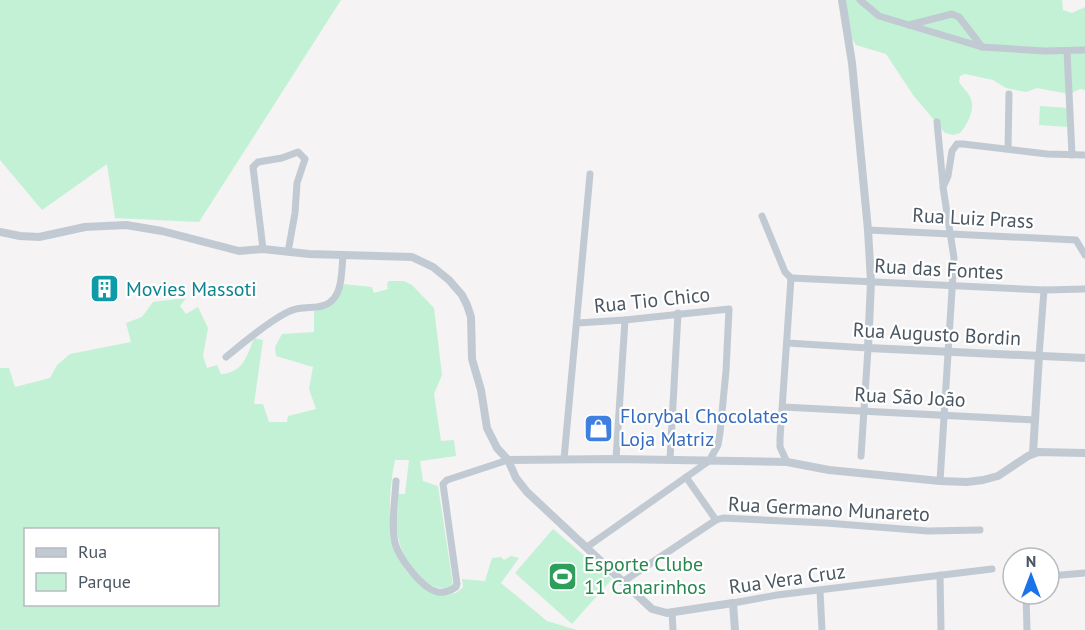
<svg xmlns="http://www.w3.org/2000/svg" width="1085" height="630" viewBox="0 0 1085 630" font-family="'PT Sans',sans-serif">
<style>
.green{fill:#c3f1d5;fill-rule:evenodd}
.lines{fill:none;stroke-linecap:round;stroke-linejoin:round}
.minor{stroke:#c1cad2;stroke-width:7}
.tertiary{stroke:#c1cad2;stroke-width:8}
.labels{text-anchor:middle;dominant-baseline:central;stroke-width:4.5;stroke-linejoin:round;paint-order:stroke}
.street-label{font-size:20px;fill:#4a5661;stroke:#fff}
.culture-label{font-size:20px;fill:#0d838f;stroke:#fff;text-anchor:start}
.shop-label{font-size:20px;fill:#366cbe;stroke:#fff;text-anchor:start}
.leisure-label{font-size:20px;fill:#27864d;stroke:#fff;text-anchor:start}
</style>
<rect width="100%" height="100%" fill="#f5f3f3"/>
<g class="green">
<polygon points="0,0 341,0 199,222 115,218 107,164 42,210 0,160"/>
<path d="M842,0H1062L1063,10L1072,13L1085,7V90L1080,89L1069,94L1037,88L1026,92L1006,88L993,80L965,74L960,76L959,82C963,88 969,93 971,99C975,110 967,125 960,133L953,135L945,133L913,95L886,54L856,45L848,32Z"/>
<polygon points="1040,106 1068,108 1068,127 1039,125"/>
<path d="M389,281H404L412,285L434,308L442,375L434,394L441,441L454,440L456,456L420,461L423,481L438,486L453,585C430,599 403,561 399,541C395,527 398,509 398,494H405L409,460H395C388,495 384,549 411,576C420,584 433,589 443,595L456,593L463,587L462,579L485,581L492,558L501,557L504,560L511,556L519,558L501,583L547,621L577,630H0V368H9L15,387L50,378L57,365L70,354L131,342L126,323L142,317L153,302L186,298L180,306L186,314L198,307L208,328L203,356L207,368L217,365L221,374C243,373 247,356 254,338L263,340L254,404H263L269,422H287L288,416L316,409L309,389L313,367L276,356L275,347L282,334L314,332V311C331,307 339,301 343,284L372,287L374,293L388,289L387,284ZM26,530H218V604H26Z"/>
<polygon points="553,529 612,579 572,624 515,573"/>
</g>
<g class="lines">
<g class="minor">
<polyline points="860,0 879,16 982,47 1045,51 1085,50"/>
<polyline points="909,25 952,14 959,17 982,47"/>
<polyline points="1067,51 1072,155"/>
<polyline points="937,122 943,185"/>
<polyline points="1008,149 1009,94"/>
<polyline points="762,216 785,272 791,278 780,438 780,447 787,462"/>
<polyline points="868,230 1076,240 1085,255"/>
<polyline points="263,249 253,167 258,162 282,158 298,152 305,159 297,183 295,213 288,252"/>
<polyline points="791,278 1044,290 1085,289"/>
<polyline points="577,323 625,320 729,309 726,371 720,433 718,445 709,461 587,547"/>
<polyline points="787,343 868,348 861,456"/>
<polyline points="1039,356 1044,290"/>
<path d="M226,357C242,344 271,319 290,311C298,307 309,308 317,307C344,304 341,275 343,255"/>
<polyline points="783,407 1035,420"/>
<polyline points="564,459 590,174"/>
<polyline points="616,459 625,320"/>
<polyline points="670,459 678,313"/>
<polyline points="686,477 716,520"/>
<path d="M396,481C395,500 391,524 395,543C399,558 422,589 438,592C445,593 450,591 456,587L457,584L443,484L447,480L508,460"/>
<polyline points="940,481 954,258 943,187 948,176 952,151 957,144 963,144 1047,154 1085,155"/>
<polyline points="940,575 941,630"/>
<polyline points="1049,576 1085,573"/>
<polyline points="624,581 716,520 723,518 826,523 928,531 980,530"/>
<polyline points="820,591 822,630"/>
<polyline points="1026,594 1027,630"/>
<polyline points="733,603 777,595 992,569"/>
<polyline points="672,612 673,630"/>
</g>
<g class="tertiary">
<polyline points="842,0 852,63 868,230 871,282 868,348 1085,358"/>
<polyline points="0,232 20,236 39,237 85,227 126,225 162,231 239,251 263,249 309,254 412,257 433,267 449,280 462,295 467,305 471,317 472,359 481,390 487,428 497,448 508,460 516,478 527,492 652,609 667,613 733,603 735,630"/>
<polyline points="1033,453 1039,356"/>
<polyline points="508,460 616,459 787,462 829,470 940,481 967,482 983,480 998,476 1028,456 1038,452 1085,453"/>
</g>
</g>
<defs>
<symbol id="building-square" viewBox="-11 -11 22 22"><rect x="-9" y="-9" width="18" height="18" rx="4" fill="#0f9aa8" stroke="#fff"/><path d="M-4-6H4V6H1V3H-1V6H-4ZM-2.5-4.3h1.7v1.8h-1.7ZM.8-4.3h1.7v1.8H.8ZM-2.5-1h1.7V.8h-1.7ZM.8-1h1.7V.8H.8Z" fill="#fff"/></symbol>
<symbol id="shop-square" viewBox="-11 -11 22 22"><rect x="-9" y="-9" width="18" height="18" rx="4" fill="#3f7fe0" stroke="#fff"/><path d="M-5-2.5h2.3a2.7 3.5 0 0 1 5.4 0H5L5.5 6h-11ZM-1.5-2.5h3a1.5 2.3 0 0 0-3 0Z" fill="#fff"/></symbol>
<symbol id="stadium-square" viewBox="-11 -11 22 22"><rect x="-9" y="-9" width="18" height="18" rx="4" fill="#2e9e5b" stroke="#fff"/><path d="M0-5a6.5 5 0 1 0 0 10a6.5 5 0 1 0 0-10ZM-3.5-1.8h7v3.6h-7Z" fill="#fff"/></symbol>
</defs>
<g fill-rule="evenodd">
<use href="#building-square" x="88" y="272" width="33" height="33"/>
<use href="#shop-square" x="582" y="412" width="33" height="33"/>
<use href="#stadium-square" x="546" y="560" width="33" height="33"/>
</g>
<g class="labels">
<g class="street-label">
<text transform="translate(973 218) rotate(3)">Rua Luiz Prass</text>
<text transform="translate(939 269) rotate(3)">Rua das Fontes</text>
<text transform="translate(652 300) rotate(-6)">Rua Tio Chico</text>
<text transform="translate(937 334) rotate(3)">Rua Augusto Bordin</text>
<text transform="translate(910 397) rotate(3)">Rua São João</text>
<text transform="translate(829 509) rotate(3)">Rua Germano Munareto</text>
<text transform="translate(787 579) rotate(-8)">Rua Vera Cruz</text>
</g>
<g class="culture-label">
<text x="126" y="289">Movies Massoti</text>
</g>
<g class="shop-label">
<text x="620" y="416">Florybal Chocolates<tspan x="620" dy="23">Loja Matriz</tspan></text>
</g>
<g class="leisure-label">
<text x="584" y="564">Esporte Clube<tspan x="584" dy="23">11 Canarinhos</tspan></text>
</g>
</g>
<rect x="24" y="528" width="195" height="78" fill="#ffffff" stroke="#b7bbc0" stroke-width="1.5"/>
<rect x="36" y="548" width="30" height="9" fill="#c1cad2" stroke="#b7bbc0" stroke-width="1.5"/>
<text x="78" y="558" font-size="18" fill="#4a5661">Rua</text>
<rect x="36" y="573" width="30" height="18" fill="#c3f1d5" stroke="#b7bbc0" stroke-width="1.5"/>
<text x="78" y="588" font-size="18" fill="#4a5661">Parque</text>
<g transform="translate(1031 576)"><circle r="28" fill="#ffffff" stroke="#b7bbc0" stroke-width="1.5"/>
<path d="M0-4.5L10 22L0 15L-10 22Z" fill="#1a73e8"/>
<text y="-9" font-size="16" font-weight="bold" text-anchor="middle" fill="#4a5661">N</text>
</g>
</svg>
